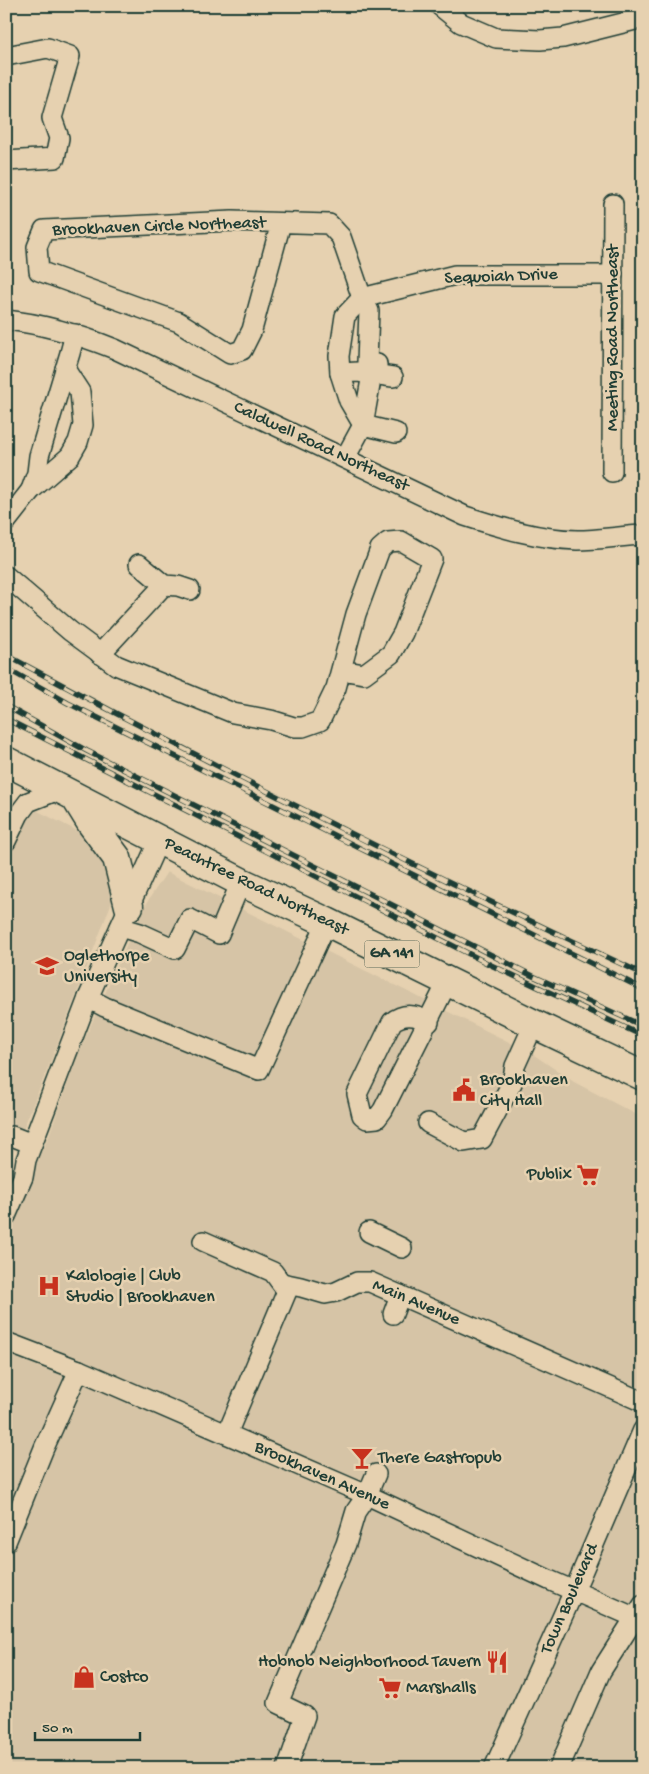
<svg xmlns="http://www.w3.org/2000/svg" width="649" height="1774" viewBox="0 0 649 1774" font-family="'Gochi Hand',sans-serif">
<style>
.built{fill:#d6c4a6}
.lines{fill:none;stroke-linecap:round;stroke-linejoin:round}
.minor-casing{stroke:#1f3d34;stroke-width:22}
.highway-casing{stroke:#1f3d34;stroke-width:31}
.minor{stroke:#e6d1b0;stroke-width:19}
.highway{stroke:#e6d1b0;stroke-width:28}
.rail-casing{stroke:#1f3d34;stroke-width:5.5}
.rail{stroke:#e6d1b0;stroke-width:4;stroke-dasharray:11;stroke-linecap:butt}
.labels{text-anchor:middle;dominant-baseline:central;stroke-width:5;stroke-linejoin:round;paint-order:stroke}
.shield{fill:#e6d1b0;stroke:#5b6959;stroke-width:1}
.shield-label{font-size:16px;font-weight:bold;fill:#1f3d34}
.street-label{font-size:18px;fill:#1f3d34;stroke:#e6d1b0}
.poi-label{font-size:18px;fill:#1f3d34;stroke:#e6d1b0;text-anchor:start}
</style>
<rect width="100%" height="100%" fill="#e6d1b0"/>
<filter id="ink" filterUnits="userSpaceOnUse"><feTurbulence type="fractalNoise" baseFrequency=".02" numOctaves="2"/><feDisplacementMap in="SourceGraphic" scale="10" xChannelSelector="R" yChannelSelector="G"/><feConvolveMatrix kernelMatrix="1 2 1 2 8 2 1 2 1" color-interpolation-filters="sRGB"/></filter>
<g filter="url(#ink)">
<g class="built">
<polygon points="6,795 129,857 52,1058 6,1171"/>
<polygon points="167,872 531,1053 574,1082 643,1118 643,1768 6,1768 6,1244 41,1152 48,1138 79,1052 134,928 149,899"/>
</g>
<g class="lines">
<defs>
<g id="minor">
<polyline points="440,6 461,23 496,38 540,40 563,38 643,18"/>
<polyline points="6,56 48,48 70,56 52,118 59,138 55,158 6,161"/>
<polyline points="281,223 252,330 242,350 230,354 179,322 39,271 37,247 44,230 232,221 329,224 341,237 362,298 369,311 367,362 372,374"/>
<path d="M6,320C44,324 80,335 115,349L465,516C502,528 538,539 577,540C599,540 621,536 643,535"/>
<polyline points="340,373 358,372 393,377"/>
<polyline points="363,425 349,401 340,373 339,356 345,316 362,298 455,275 613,275"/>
<polyline points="363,425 396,433"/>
<polyline points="345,458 363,425 372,374 377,367 377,364"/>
<polyline points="612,472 613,204"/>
<polyline points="31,490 37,473 39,456 70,353 75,334"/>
<polyline points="6,522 31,490 70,456 78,442 83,425 80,392 65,369"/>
<polyline points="139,564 164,585 178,586 190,590"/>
<polyline points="6,576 70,631 116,665 233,713 271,720 294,727 303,727 320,721 336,688 356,614 380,549 388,542 401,541 432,559 403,633 391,654 364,674 341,670"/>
<polyline points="100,654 164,585"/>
<polyline points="6,841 19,814 28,802 61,789"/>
<polyline points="120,927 140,933 175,949 190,919 219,934 241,882"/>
<polyline points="88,998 105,1007 259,1070 327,922"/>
<path d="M429,1022C417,1015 404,1012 392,1022L357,1094L362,1115L367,1119L377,1118L383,1110L448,981"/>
<polyline points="428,1123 464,1142 482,1139 512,1083 515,1066 534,1024"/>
<polyline points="12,1136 32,1144"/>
<polyline points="6,1216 23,1177 26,1160 88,998 159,840"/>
<polyline points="369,1232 402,1248"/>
<polyline points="203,1241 273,1272 287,1291 227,1434"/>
<polyline points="282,1283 301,1287 325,1294 336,1292 357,1282 370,1282 643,1402"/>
<polyline points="393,1314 400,1295"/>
<polyline points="6,1342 79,1370 367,1495 549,1580 643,1621"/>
<polyline points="6,1542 44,1448 79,1370"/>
<polyline points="287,1768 305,1716 278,1703 346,1544 356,1511 367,1495 376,1474"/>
<polyline points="494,1768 574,1591 643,1430"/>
<polyline points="559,1768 601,1671 643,1605"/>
</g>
<g id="highway">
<polyline points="6,761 241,882 327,922 534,1024 643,1076"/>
<polyline points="75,797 91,823 117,858 129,906"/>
</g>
</defs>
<use href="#minor" class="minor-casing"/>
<use href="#highway" class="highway-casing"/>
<use href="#minor" class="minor"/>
<use href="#highway" class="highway"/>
<defs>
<g id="rail">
<path d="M6,655C215,767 428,874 643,974"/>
<polyline points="6,668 68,703 643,989"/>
<polyline points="6,706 87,751 533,976 643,1026"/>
<polyline points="6,719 491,965 643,1036"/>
</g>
</defs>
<use href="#rail" class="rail-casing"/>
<use href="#rail" class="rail"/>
</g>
</g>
<defs>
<symbol id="university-bare" viewBox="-9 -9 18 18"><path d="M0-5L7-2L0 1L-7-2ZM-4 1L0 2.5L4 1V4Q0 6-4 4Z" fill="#c8321e" stroke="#e6d1b0" stroke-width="2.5" paint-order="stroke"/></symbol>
<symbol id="civic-bare" viewBox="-9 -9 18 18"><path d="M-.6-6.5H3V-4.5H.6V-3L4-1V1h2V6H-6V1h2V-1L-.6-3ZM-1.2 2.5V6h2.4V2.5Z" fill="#c8321e" stroke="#e6d1b0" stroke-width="2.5" paint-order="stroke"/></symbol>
<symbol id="supermarket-bare" viewBox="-9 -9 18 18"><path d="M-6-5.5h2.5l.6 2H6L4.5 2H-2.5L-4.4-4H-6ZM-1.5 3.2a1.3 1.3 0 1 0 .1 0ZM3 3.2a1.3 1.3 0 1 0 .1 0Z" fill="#c8321e" stroke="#e6d1b0" stroke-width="2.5" paint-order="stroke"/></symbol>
<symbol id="hospital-bare" viewBox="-9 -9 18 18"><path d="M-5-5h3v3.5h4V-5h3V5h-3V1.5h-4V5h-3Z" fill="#c8321e" stroke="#e6d1b0" stroke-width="2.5" paint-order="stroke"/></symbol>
<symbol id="bar-bare" viewBox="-9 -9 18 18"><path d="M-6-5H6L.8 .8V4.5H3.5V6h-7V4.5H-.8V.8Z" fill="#c8321e" stroke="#e6d1b0" stroke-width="2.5" paint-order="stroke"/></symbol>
<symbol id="restaurant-bare" viewBox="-9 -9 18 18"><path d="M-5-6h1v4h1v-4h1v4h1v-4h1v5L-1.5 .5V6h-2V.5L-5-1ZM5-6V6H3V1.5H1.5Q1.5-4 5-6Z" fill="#c8321e" stroke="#e6d1b0" stroke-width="2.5" paint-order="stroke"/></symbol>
<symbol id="shop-bare" viewBox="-9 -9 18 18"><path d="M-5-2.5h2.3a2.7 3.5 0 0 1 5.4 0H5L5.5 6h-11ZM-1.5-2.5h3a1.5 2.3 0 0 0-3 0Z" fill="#c8321e" stroke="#e6d1b0" stroke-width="2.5" paint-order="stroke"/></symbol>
</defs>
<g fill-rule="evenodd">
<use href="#university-bare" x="31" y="950" width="32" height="32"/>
<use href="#civic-bare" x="448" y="1074" width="32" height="32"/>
<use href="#supermarket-bare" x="572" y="1159" width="32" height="32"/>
<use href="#hospital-bare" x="33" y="1270" width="32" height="32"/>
<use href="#bar-bare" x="346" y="1442" width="32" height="32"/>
<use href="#restaurant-bare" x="481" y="1646" width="32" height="32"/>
<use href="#shop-bare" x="68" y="1661" width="32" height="32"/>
<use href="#supermarket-bare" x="374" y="1672" width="32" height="32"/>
</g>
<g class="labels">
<rect class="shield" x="364.5" y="940.5" width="55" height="27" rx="4"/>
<g class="shield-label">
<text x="392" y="954">GA 141</text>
</g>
<g class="street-label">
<text transform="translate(159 227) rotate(-2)">Brookhaven Circle Northeast</text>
<text transform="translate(501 277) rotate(-2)">Sequoiah Drive</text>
<text transform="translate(613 338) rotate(-90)">Meeting Road Northeast</text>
<text transform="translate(321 447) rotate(25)">Caldwell Road Northeast</text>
<text transform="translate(256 887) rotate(26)">Peachtree Road Northeast</text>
<text transform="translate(416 1303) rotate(23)">Main Avenue</text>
<text transform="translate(322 1476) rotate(24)">Brookhaven Avenue</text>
<text transform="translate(570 1599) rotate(-66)">Town Boulevard</text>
</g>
<g class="poi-label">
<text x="64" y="956">Oglethorpe<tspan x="64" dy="21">University</tspan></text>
<text x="480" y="1080">Brookhaven<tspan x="480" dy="21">City Hall</tspan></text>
<text x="572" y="1175" text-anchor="end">Publix</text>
<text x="66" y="1276">Kalologie | Club<tspan x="66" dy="21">Studio | Brookhaven</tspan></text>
<text x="378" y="1458">There Gastropub</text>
<text x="481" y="1662" text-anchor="end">Hobnob Neighborhood Tavern</text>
<text x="100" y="1677">Costco</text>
<text x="406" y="1688">Marshalls</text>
</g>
</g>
<rect width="649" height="1774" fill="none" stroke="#e6d1b0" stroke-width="25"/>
<rect x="12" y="12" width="624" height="1749" fill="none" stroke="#1f3d34" stroke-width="2" filter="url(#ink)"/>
<path d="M35 1732v8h105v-8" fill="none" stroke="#1f3d34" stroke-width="2.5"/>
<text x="42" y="1732" font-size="15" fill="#1f3d34" stroke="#e6d1b0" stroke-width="4" paint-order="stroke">50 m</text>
</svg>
